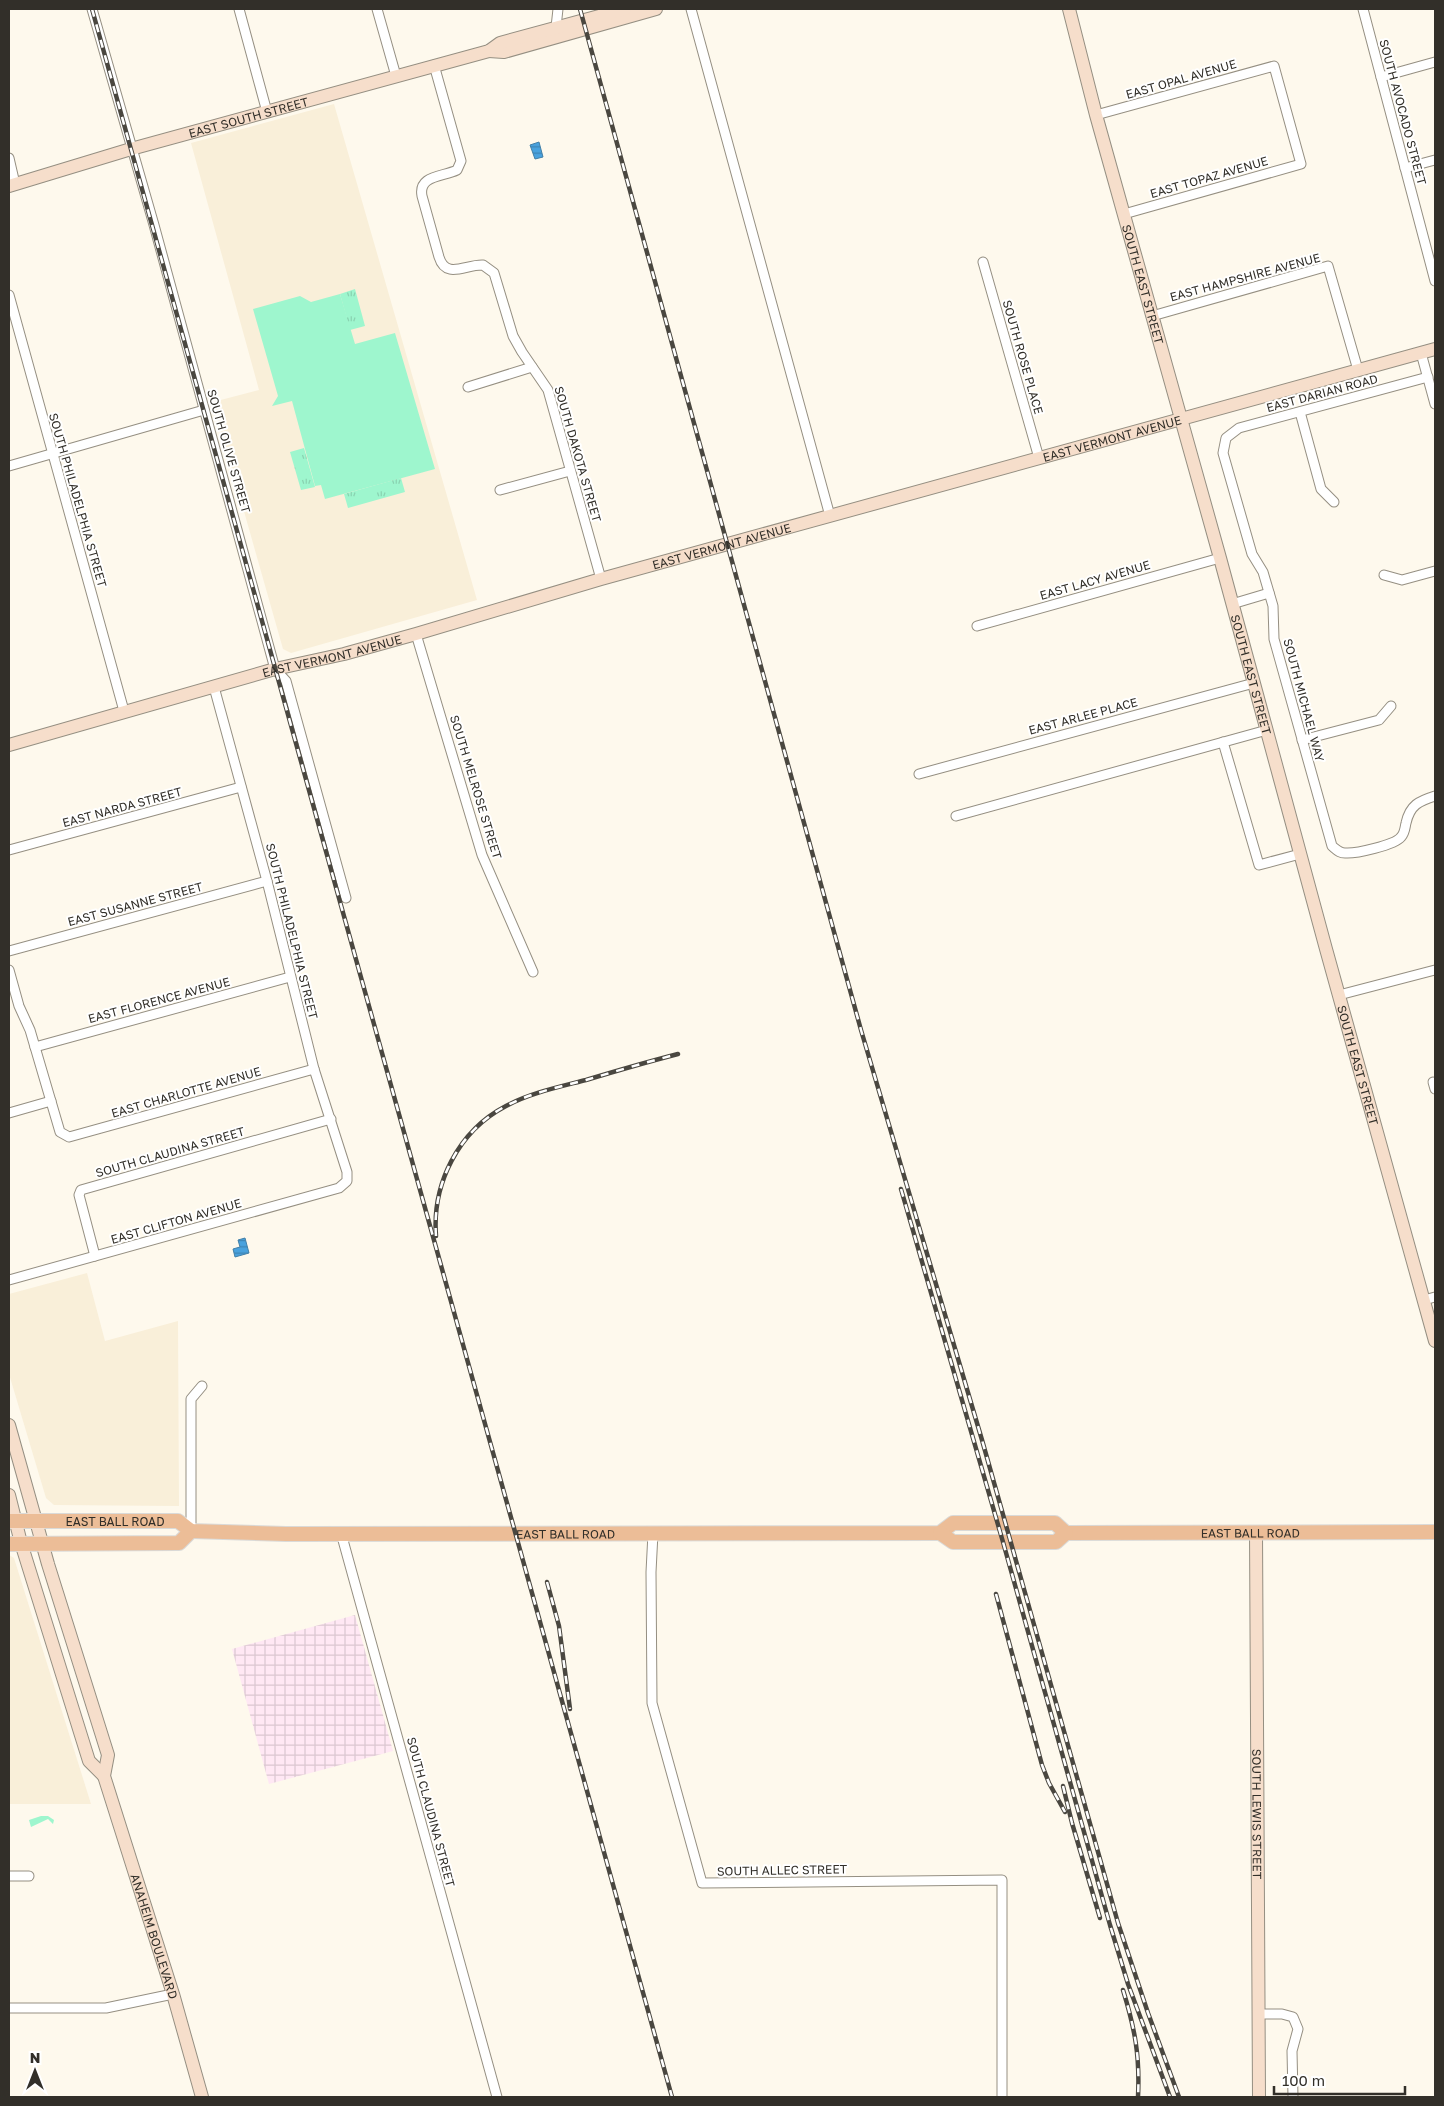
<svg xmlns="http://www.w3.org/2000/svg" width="1444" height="2106" viewBox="0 0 1444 2106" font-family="'Golos Text',sans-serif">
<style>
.built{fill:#f9efd9}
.industrial{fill:url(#industrial-grid)}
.grass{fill:#9ef6ce}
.park{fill:url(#park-tufts)}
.water{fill:url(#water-rules);stroke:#4280a8}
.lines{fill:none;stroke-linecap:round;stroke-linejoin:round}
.street-casing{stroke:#958f82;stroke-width:11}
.secondary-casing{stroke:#958f82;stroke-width:14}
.primary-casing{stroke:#dadad8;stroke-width:16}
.street{stroke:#fff;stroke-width:9}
.secondary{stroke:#f6decb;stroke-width:12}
.primary{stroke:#ecbd97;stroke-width:14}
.rail-casing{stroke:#4a4740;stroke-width:4.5}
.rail{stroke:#fff;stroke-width:2.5;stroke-dasharray:8;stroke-linecap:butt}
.labels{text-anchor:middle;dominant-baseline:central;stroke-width:4;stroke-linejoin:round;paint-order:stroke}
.street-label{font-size:12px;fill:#322f29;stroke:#fff}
</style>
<defs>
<pattern id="industrial-grid" width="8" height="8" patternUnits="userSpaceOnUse" patternTransform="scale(1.25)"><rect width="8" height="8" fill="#ffe8f4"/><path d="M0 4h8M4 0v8" fill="none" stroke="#dbc7d1"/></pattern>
<pattern id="park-tufts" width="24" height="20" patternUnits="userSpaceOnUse" patternTransform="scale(1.25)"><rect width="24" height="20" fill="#9ef6ce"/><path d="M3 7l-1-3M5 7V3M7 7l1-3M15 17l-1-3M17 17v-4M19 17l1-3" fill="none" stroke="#89d3b1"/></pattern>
<pattern id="water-rules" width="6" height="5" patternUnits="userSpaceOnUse" patternTransform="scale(1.25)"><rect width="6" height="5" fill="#49a2de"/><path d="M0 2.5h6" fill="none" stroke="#3d84b4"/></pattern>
</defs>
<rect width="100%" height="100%" fill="#fef9ed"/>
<g class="built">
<polygon points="334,104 477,600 291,653 283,649 213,402 259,390 191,143"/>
<polygon points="87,1273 105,1341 178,1321 179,1506 54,1505 46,1498 9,1374 9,1294"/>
<polygon points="9,1555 14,1558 91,1804 9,1804"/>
</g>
<polygon class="industrial" points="355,1615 393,1751 269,1784 232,1649"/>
<g class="grass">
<polygon points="340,294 355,344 395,333 435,469 325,499 321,485 315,486 292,401 272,406 278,396 253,309 300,296 311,302"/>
<polygon points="41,1816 48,1816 54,1820 53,1824 48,1819 31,1827 29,1820"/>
</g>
<g class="park">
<polygon points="355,289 365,326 350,330 340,294"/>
<polygon points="304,448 315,487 301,490 290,452"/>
<polygon points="401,478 405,492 348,508 344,494"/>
</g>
<g class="water">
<polygon points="539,142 543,157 535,159 530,145"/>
<polygon points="245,1238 249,1253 235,1257 233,1249 240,1247 238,1240"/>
</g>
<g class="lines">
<defs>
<g id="street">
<polyline points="92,9 154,225 275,669 286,681 346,898"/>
<polyline points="239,9 267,112"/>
<polyline points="377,9 396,76"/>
<polyline points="691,9 830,516"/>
<polyline points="1363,9 1435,281"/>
<polyline points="556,27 558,9"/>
<path d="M434,65L461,161L457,170C443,177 418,175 422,196L439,257C446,280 466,264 483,265L494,273L513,336L522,352L548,390L601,579"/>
<polyline points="1381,77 1435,62"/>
<polyline points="1096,115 1274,66 1301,164 1124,214"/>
<polyline points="9,158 15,184"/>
<polyline points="1405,168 1435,160"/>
<polyline points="983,262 1039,458"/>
<polyline points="9,295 124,711"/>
<polyline points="1152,316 1328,266 1358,370"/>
<polyline points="1421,353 1435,404"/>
<path d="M1428,377L1239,428L1226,438L1223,453L1252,554L1263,572L1273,606L1274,639L1332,846C1337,850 1339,853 1345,853C1355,854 1395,845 1401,837C1405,833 1405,827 1406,823C1410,805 1419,801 1435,796"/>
<polyline points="468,387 532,367"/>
<polyline points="1300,412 1321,489 1334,502"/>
<polyline points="9,466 204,410"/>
<polyline points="500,490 570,471"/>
<polyline points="1384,575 1402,580 1435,571"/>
<polyline points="1232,604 1269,593"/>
<polyline points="977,626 1220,558"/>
<polyline points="416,634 482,855 533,972"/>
<polyline points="1302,740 1379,720 1391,706"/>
<polyline points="1223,742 1259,865 1300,854"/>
<polyline points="919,774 1254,683"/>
<polyline points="956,816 1267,730"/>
<polyline points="9,850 241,787"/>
<polyline points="9,951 267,881"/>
<polyline points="9,970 19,1006 30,1030 60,1132 69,1137 314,1069"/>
<polyline points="1339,995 1435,970"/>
<polyline points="35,1047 290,977"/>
<polyline points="1433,1082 1435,1089"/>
<polyline points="9,1113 51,1101"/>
<polyline points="95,1256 79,1195 81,1190 331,1119"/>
<polyline points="9,1280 339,1188 347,1181 347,1172 314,1069 267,881 214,687"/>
<polyline points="1424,1300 1435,1297"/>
<polyline points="191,1531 191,1399 202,1386"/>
<polyline points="341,1533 497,2097"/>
<polyline points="653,1533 651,1572 652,1703 702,1883 1002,1880 1002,2097"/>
<polyline points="9,1876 29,1876"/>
<polyline points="9,2008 106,2008 173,1994"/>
<polyline points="1259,2014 1282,2014 1293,2017 1298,2029 1292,2051 1293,2097"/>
</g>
<g id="secondary">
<path id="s1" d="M1069,9L1096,115L1220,558L1326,949L1435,1341"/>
<polyline points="489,51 504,52 656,9"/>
<path id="s2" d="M9,186L131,149L489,51L500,43L625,9"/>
<path id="s3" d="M9,745L275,669L344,654L416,634L601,579L1435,349"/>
<path id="s4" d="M9,1425L48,1564L108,1755L104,1776L173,1994L202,2097"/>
<polyline points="9,1495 21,1543 89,1761 104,1776"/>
<path id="s5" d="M1256,1532L1259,2097"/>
</g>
<g id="primary">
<path id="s6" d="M9,1521H178L191,1531L286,1534L940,1533L953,1523H1055L1066,1533L1435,1532"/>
<polyline points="940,1533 953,1542 1056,1542 1066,1533"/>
<polyline points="9,1544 179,1543 191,1531"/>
</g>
</defs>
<use href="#street" class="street-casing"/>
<use href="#secondary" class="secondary-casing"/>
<use href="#primary" class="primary-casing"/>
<use href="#street" class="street"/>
<use href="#secondary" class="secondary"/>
<use href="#primary" class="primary"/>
<defs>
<g id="rail">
<polyline points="92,9 672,2097"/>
<polyline points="580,9 861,1030 982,1440 1118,1923 1148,2013 1179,2097"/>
<polyline points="901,1189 1003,1542 1110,1925 1128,1984 1170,2097"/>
<path d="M436,1236C432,1184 458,1131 506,1106C530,1093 559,1087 586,1080C616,1071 647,1062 678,1054"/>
<polyline points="547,1582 559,1626 570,1709"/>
<polyline points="996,1594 1042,1765 1049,1783 1065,1812"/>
<polyline points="1063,1786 1072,1823 1100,1918"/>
<path d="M1123,1990C1135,2029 1140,2056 1138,2097"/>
</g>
</defs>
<use href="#rail" class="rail-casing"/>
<use href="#rail" class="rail"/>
</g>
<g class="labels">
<g class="street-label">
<text transform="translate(1181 79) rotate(-16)">EAST OPAL AVENUE</text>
<text transform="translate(1403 112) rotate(75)">SOUTH AVOCADO STREET</text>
<text stroke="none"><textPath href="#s2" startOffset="249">EAST SOUTH STREET</textPath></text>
<text transform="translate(1209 177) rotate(-16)">EAST TOPAZ AVENUE</text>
<text transform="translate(1245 277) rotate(-15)">EAST HAMPSHIRE AVENUE</text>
<text stroke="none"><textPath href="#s1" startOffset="285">SOUTH EAST STREET</textPath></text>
<text transform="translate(1023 357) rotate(74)">SOUTH ROSE PLACE</text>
<text transform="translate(1322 393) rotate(-15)">EAST DARIAN ROAD</text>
<text stroke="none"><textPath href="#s3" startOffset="1145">EAST VERMONT AVENUE</textPath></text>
<text transform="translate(229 451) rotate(74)">SOUTH OLIVE STREET</text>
<text transform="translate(578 454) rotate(74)">SOUTH DAKOTA STREET</text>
<text transform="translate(78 500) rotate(74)">SOUTH PHILADELPHIA STREET</text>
<text stroke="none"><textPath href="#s3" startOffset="740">EAST VERMONT AVENUE</textPath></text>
<text transform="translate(1095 580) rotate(-16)">EAST LACY AVENUE</text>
<text stroke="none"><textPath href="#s3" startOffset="335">EAST VERMONT AVENUE</textPath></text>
<text stroke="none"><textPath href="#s1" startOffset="690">SOUTH EAST STREET</textPath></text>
<text transform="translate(1304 700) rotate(75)">SOUTH MICHAEL WAY</text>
<text transform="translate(1083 716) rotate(-15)">EAST ARLEE PLACE</text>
<text transform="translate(476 787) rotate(73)">SOUTH MELROSE STREET</text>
<text transform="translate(122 807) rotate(-15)">EAST NARDA STREET</text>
<text transform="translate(135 904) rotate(-15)">EAST SUSANNE STREET</text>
<text transform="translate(292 931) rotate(76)">SOUTH PHILADELPHIA STREET</text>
<text transform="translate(159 1000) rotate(-15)">EAST FLORENCE AVENUE</text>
<text stroke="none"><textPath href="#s1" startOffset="1095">SOUTH EAST STREET</textPath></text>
<text transform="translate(186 1092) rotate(-16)">EAST CHARLOTTE AVENUE</text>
<text transform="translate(170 1152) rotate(-16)">SOUTH CLAUDINA STREET</text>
<text transform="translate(176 1221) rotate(-16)">EAST CLIFTON AVENUE</text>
<text stroke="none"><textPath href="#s6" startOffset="106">EAST BALL ROAD</textPath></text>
<text stroke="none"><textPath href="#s6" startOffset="560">EAST BALL ROAD</textPath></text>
<text stroke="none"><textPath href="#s6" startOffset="1252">EAST BALL ROAD</textPath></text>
<text transform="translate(431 1812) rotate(75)">SOUTH CLAUDINA STREET</text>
<text stroke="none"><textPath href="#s5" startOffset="282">SOUTH LEWIS STREET</textPath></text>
<text transform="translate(782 1870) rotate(-1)">SOUTH ALLEC STREET</text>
<text stroke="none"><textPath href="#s4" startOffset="534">ANAHEIM BOULEVARD</textPath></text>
</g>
</g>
<rect width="1444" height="2106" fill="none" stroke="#322f29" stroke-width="20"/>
<g transform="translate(35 2071)" stroke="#ffffff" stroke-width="4" paint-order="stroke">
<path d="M0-4L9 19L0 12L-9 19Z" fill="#322f29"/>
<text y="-8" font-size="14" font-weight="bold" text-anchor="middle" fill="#322f29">N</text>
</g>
<path d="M1274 2086v8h131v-8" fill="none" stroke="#322f29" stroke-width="2.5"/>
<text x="1282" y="2086" font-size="15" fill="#322f29" stroke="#ffffff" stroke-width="4" paint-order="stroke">100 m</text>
</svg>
